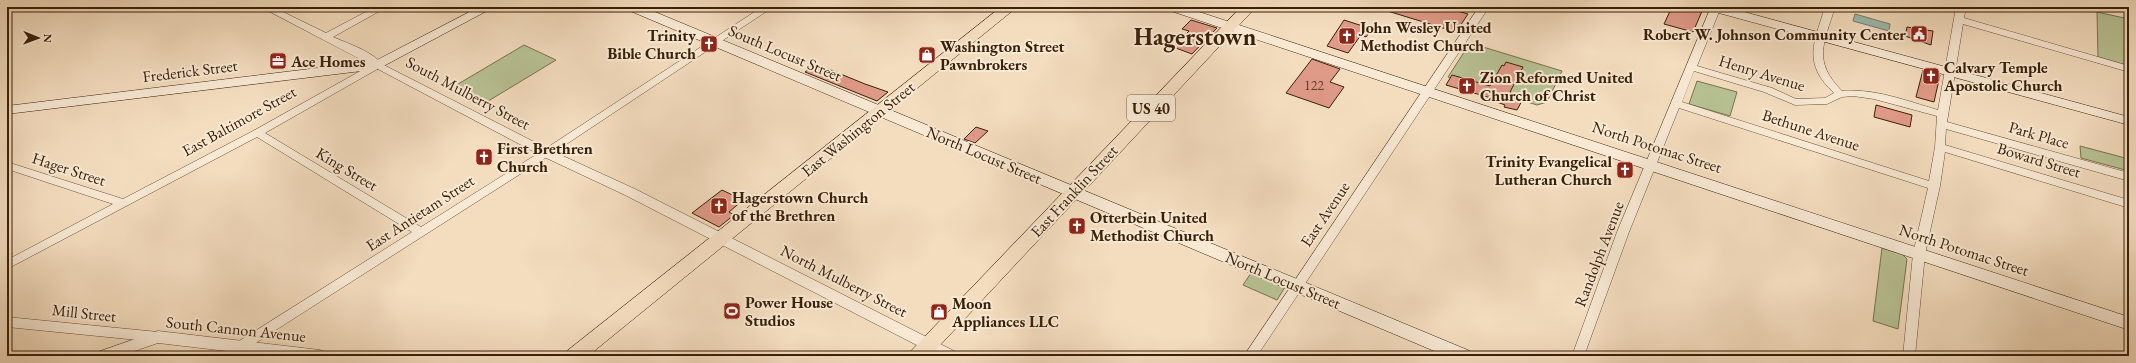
<svg xmlns="http://www.w3.org/2000/svg" width="2136" height="363" viewBox="0 0 2136 363" font-family="'EB Garamond',serif">
<style>
.green{fill:#b8c294;stroke:#79714e}
.water{fill:#9cbcae;stroke:#757e6c}
.building{fill:#e09a88;stroke:#3a2008}
.lines{fill:none;stroke-linecap:round;stroke-linejoin:round}
.minor-casing{stroke:#684f36;stroke-width:1}
.tertiary-casing{stroke:#684f36;stroke-width:1}
.secondary-casing{stroke:#3a2008;stroke-width:1}
.primary-casing{stroke:#3a2008;stroke-width:1}
.minor{fill:#f8e9d5;fill-rule:evenodd}
.tertiary{fill:#f8e9d5;fill-rule:evenodd}
.secondary{fill:#f8e9d5;fill-rule:evenodd}
.primary{fill:#f4ddbf;fill-rule:evenodd}
.labels{text-anchor:middle;dominant-baseline:central;stroke-width:4;stroke-linejoin:round;paint-order:stroke}
.number-label{font-size:14px;fill:#643e28}
.shield{fill:#f8e9d5;stroke:#735c46;stroke-width:1}
.shield-label{font-size:15px;font-weight:bold;fill:#3a2008}
.poi-label{font-size:16px;font-weight:bold;fill:#3a2008;stroke:#f8e9d5;text-anchor:start}
.street-label{font-size:16px;fill:#3a2008;stroke:#f8e9d5}
.town-label{font-size:24px;font-weight:bold;fill:#3a2008;stroke:#f8e9d5}
</style>
<rect width="100%" height="100%" fill="#f4ddbf"/>
<filter id="stains"><feTurbulence type="fractalNoise" baseFrequency=".005" numOctaves="4"/><feColorMatrix values="0 0 0 0 .2 0 0 0 0 .09 0 0 0 0 .02 0 0 0 .5 -.17"/></filter>
<radialGradient id="worn" r=".72"><stop offset=".6" stop-color="#630" stop-opacity="0"/><stop offset="1" stop-color="#630" stop-opacity=".3"/></radialGradient>
<g class="green">
<polygon points="2097,12 2129,19 2129,66 2098,57"/>
<polygon points="1470,43 1562,71 1547,102 1537,105 1448,77"/>
<polygon points="524,45 556,60 480,106 448,90"/>
<polygon points="1697,81 1737,92 1730,116 1689,104"/>
<polygon points="2080,146 2129,159 2129,171 2081,158"/>
<polygon points="1882,248 1902,254 1907,259 1898,329 1873,321"/>
<polygon points="1251,273 1285,287 1277,300 1243,285"/>
</g>
<polygon class="water" points="1855,14 1890,24 1889,31 1853,21"/>
<g class="building">
<polygon points="1381,7 1443,7 1468,14 1456,32 1381,9"/>
<polygon points="1672,7 1703,9 1693,32 1664,24"/>
<polygon points="1191,20 1217,28 1192,54 1173,47 1189,31 1182,29"/>
<polygon points="1344,20 1372,29 1366,37 1361,35 1348,53 1327,46"/>
<polygon points="1907,27 1933,31 1931,45 1905,36"/>
<polygon points="1312,59 1340,69 1330,82 1344,87 1329,108 1286,93"/>
<polygon points="1506,62 1523,67 1510,92 1520,95 1519,97 1523,99 1517,110 1504,107 1505,105 1497,102 1498,100 1446,85 1452,75 1490,86 1502,65 1504,66"/>
<polygon points="816,64 865,84 888,92 877,101 805,72"/>
<polygon points="1923,70 1940,75 1934,102 1916,97"/>
<polygon points="1876,105 1912,115 1910,127 1874,117"/>
<polygon points="976,127 988,131 975,143 964,139"/>
<polygon points="722,190 743,200 729,212 734,215 719,227 692,213"/>
</g>
<g class="lines">
<defs>
<g id="minor">
<path d="M261,7H273L326,33L375,7H387L333,37C349,44 372,51 383,65L381,67L265,133L421,227L542,151L762,7H773L550,155L246,349L240,356H226L236,343L412,232L257,137L7,269V260L113,204L7,169V162L123,199L253,131L371,65Z"/>
<polygon points="1479,7 1489,7 1257,356 1244,356"/>
<path d="M1711,7H1721L1697,66L1772,88L1796,99L1825,98L1834,93C1802,63 1814,43 1825,7H1835C1824,43 1812,61 1842,91C1874,88 1907,101 1938,110L1956,7H1966L1964,18L2129,66V72L1963,24L1947,122L2129,173V181L1946,129L1945,145L2129,200V208L1945,152L1940,186L1925,254L1915,356H1903L1913,254L1928,188L1679,108L1629,232L1584,356H1572L1617,232ZM1694,71L1764,92L1795,105L1827,104L1842,97L1853,96L1874,99L1937,116L1935,147L1929,181L1682,102Z"/>
<polygon points="7,317 158,332 162,334 164,337 162,340 158,342 7,327"/>
</g>
<g id="tertiary">
<polygon points="378,62 550,150 635,189 956,352 959,356 938,356 625,195 542,156 374,67 372,65"/>
<polygon points="158,331 320,350 325,352 328,356 270,356 158,343 120,356 95,356 98,352"/>
</g>
<g id="secondary">
<polygon points="479,7 494,7 378,69 7,114 7,106 375,61"/>
<polygon points="626,7 643,7 1470,351 1473,356 1446,356 628,10"/>
<polygon points="1166,7 1184,7 2129,317 2129,330 1168,10"/>
<polygon points="1706,7 1726,7 2129,117 2129,125 1708,10"/>
</g>
<g id="primary">
<polygon points="1001,7 1017,7 588,356 564,356 567,351"/>
<polygon points="1241,7 1256,7 930,356 908,356 911,351"/>
</g>
</defs>
<use href="#minor" class="minor-casing"/>
<use href="#tertiary" class="tertiary-casing"/>
<use href="#secondary" class="secondary-casing"/>
<use href="#primary" class="primary-casing"/>
<use href="#minor" class="minor"/>
<use href="#tertiary" class="tertiary"/>
<use href="#secondary" class="secondary"/>
<use href="#primary" class="primary"/>
</g>
<defs>
<symbol id="civic-square" viewBox="-11 -11 22 22"><rect x="-9" y="-9" width="18" height="18" rx="4" fill="#8f2418" stroke="#f8e9d5"/><path d="M-.6-6.5H3V-4.5H.6V-3L4-1V1h2V6H-6V1h2V-1L-.6-3ZM-1.2 2.5V6h2.4V2.5Z" fill="#fff"/></symbol>
<symbol id="church-square" viewBox="-11 -11 22 22"><rect x="-9" y="-9" width="18" height="18" rx="4" fill="#8f2418" stroke="#f8e9d5"/><path d="M-1.2-6h2.4v3.5h3.3v2.4h-3.3V6h-2.4V-.1h-3.3v-2.4h3.3Z" fill="#fff"/></symbol>
<symbol id="shop-square" viewBox="-11 -11 22 22"><rect x="-9" y="-9" width="18" height="18" rx="4" fill="#8f2418" stroke="#f8e9d5"/><path d="M-5-2.5h2.3a2.7 3.5 0 0 1 5.4 0H5L5.5 6h-11ZM-1.5-2.5h3a1.5 2.3 0 0 0-3 0Z" fill="#fff"/></symbol>
<symbol id="office-square" viewBox="-11 -11 22 22"><rect x="-9" y="-9" width="18" height="18" rx="4" fill="#8f2418" stroke="#f8e9d5"/><path d="M-6-3h4V-5.5h4V-3h4V5H-6ZM-1-4.5V-3h2v-1.5ZM-6 0V1H6V0Z" fill="#fff"/></symbol>
<symbol id="stadium-square" viewBox="-11 -11 22 22"><rect x="-9" y="-9" width="18" height="18" rx="4" fill="#8f2418" stroke="#f8e9d5"/><path d="M0-5a6.5 5 0 1 0 0 10a6.5 5 0 1 0 0-10ZM-3.5-1.8h7v3.6h-7Z" fill="#fff"/></symbol>
</defs>
<g fill-rule="evenodd">
<use href="#civic-square" x="1909" y="24" width="20" height="20"/>
<use href="#church-square" x="1337" y="26" width="20" height="20"/>
<use href="#church-square" x="699" y="34" width="20" height="20"/>
<use href="#shop-square" x="917" y="45" width="20" height="20"/>
<use href="#office-square" x="268" y="51" width="20" height="20"/>
<use href="#church-square" x="1921" y="66" width="20" height="20"/>
<use href="#church-square" x="1457" y="76" width="20" height="20"/>
<use href="#church-square" x="474" y="147" width="20" height="20"/>
<use href="#church-square" x="1615" y="160" width="20" height="20"/>
<use href="#church-square" x="709" y="196" width="20" height="20"/>
<use href="#church-square" x="1067" y="216" width="20" height="20"/>
<use href="#stadium-square" x="722" y="301" width="20" height="20"/>
<use href="#shop-square" x="929" y="302" width="20" height="20"/>
</g>
<g class="labels">
<g class="number-label">
<text x="1314" y="85">122</text>
</g>
<rect class="shield" x="1127" y="95" width="48" height="26" rx="3"/>
<g class="shield-label">
<text x="1151" y="108">US 40</text>
</g>
<g class="poi-label">
<text x="1360" y="27">John Wesley United<tspan x="1360" dy="18">Methodist Church</tspan></text>
<text x="1906" y="34" text-anchor="end">Robert W. Johnson Community Center</text>
<text x="696" y="35" text-anchor="end">Trinity<tspan x="696" dy="18">Bible Church</tspan></text>
<text x="940" y="46">Washington Street<tspan x="940" dy="18">Pawnbrokers</tspan></text>
<text x="291" y="61">Ace Homes</text>
<text x="1944" y="67">Calvary Temple<tspan x="1944" dy="18">Apostolic Church</tspan></text>
<text x="1480" y="77">Zion Reformed United<tspan x="1480" dy="18">Church of Christ</tspan></text>
<text x="497" y="148">First Brethren<tspan x="497" dy="18">Church</tspan></text>
<text x="1612" y="161" text-anchor="end">Trinity Evangelical<tspan x="1612" dy="18">Lutheran Church</tspan></text>
<text x="732" y="197">Hagerstown Church<tspan x="732" dy="18">of the Brethren</tspan></text>
<text x="1090" y="217">Otterbein United<tspan x="1090" dy="18">Methodist Church</tspan></text>
<text x="745" y="302">Power House<tspan x="745" dy="18">Studios</tspan></text>
<text x="952" y="303">Moon<tspan x="952" dy="18">Appliances LLC</tspan></text>
</g>
<g class="street-label">
<text transform="translate(785 53) rotate(23)">South Locust Street</text>
<text transform="translate(190 71) rotate(-7)">Frederick Street</text>
<text transform="translate(1762 73) rotate(17)">Henry Avenue</text>
<text transform="translate(468 93) rotate(28)">South Mulberry Street</text>
<text transform="translate(239 121) rotate(-29)">East Baltimore Street</text>
<text transform="translate(858 129) rotate(-39)">East Washington Street</text>
<text transform="translate(1811 130) rotate(18)">Bethune Avenue</text>
<text transform="translate(2039 135) rotate(16)">Park Place</text>
<text transform="translate(1657 147) rotate(18)">North Potomac Street</text>
<text transform="translate(984 155) rotate(23)">North Locust Street</text>
<text transform="translate(2039 160) rotate(17)">Boward Street</text>
<text transform="translate(69 169) rotate(18)">Hager Street</text>
<text transform="translate(347 169) rotate(31)">King Street</text>
<text transform="translate(1074 191) rotate(-47)">East Franklin Street</text>
<text transform="translate(420 213) rotate(-33)">East Antietam Street</text>
<text transform="translate(1325 214) rotate(-56)">East Avenue</text>
<text transform="translate(1964 250) rotate(18)">North Potomac Street</text>
<text transform="translate(1599 254) rotate(-69)">Randolph Avenue</text>
<text transform="translate(1283 280) rotate(23)">North Locust Street</text>
<text transform="translate(844 281) rotate(27)">North Mulberry Street</text>
<text transform="translate(84 313) rotate(6)">Mill Street</text>
<text transform="translate(236 329) rotate(6)">South Cannon Avenue</text>
</g>
<g class="town-label">
<text x="1195" y="36">Hagerstown</text>
</g>
</g>
<rect width="2136" height="363" fill="none" stroke="#f4ddbf" stroke-width="24"/>
<rect x="8" y="8" width="2120" height="347" fill="none" stroke="#3a2008" stroke-width="2"/>
<rect x="12" y="12" width="2112" height="339" fill="none" stroke="#3a2008"/>
<g transform="translate(38 38) rotate(91)" stroke="#f8e9d5" stroke-width="3" paint-order="stroke">
<path d="M0-3L7 15L0 10L-7 15Z" fill="#3a2008"/>
<text y="-6" font-size="11" font-weight="bold" text-anchor="middle" fill="#3a2008">N</text>
</g>
<rect width="100%" height="100%" filter="url(#stains)"/>
<rect width="100%" height="100%" fill="url(#worn)"/>
</svg>
